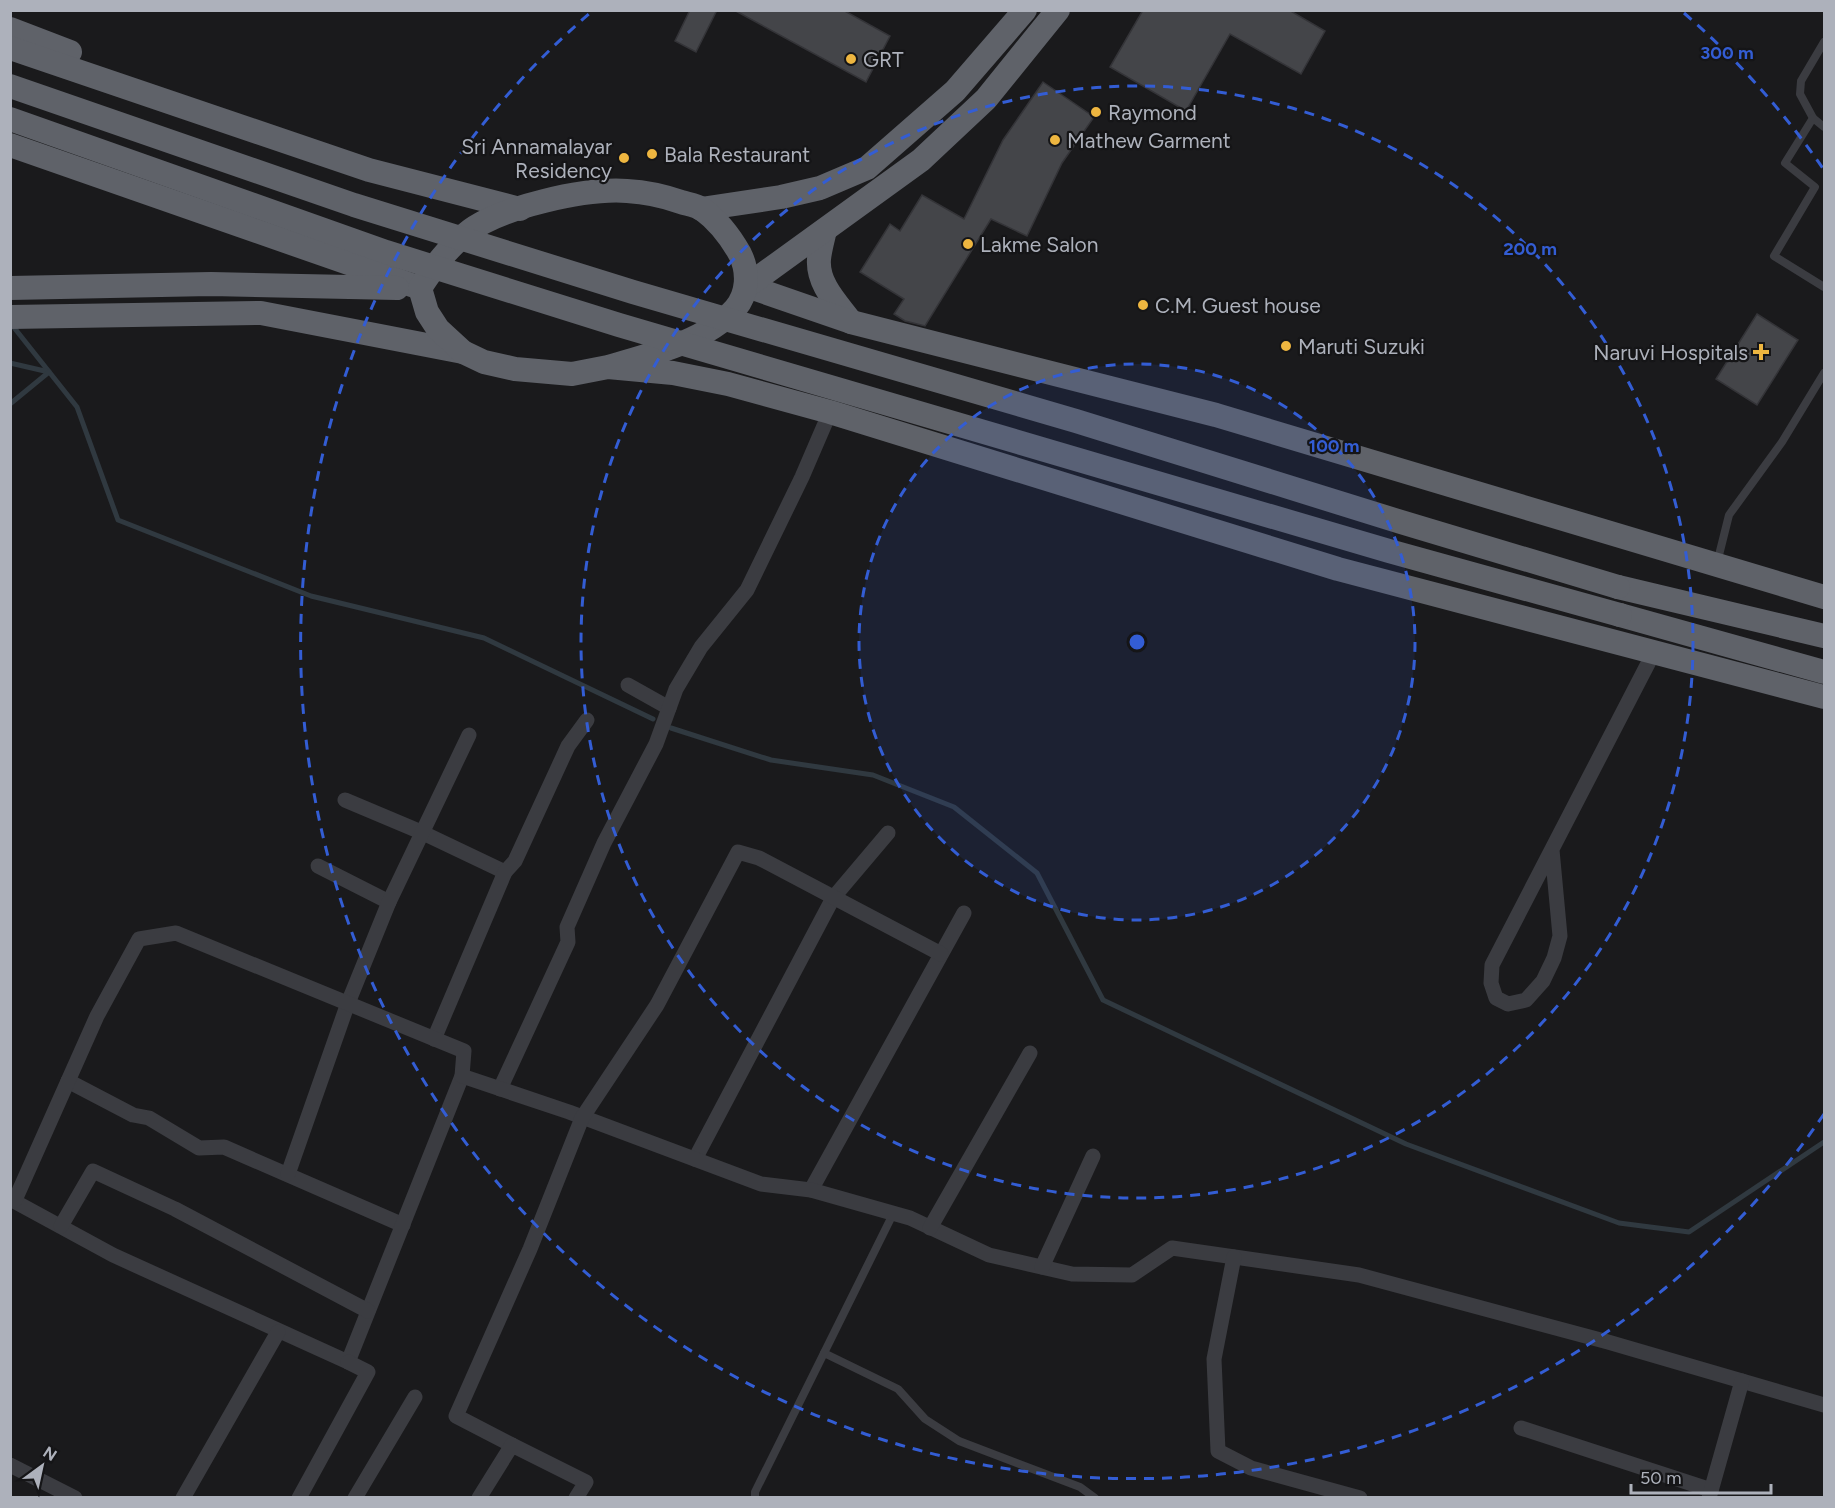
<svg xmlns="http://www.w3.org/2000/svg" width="1835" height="1508" viewBox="0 0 1835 1508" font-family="Figtree,sans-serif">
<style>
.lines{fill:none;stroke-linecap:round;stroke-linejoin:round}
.stream{stroke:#303940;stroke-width:5}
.building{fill:#444549;stroke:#343438;stroke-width:1.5}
.service{stroke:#3b3c41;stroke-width:8}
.minor{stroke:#3b3c41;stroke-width:15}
.trunk{stroke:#5f6269;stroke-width:24}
.trunk-bridge{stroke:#5f6269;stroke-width:24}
.ring{fill:none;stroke:#335dd4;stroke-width:3;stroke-dasharray:10 8}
.poi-dot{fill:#eeb640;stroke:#151517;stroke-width:2}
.labels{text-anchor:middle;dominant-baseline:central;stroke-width:4.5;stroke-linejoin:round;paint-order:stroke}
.poi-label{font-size:21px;fill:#adb1bb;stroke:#151517;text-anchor:start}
.centre{fill:#335dd4;stroke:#151517;stroke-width:3}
.ring-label{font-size:18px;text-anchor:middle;font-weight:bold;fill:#335dd4;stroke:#151517;stroke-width:4.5;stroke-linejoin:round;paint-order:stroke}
</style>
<rect width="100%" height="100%" fill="#1a1a1c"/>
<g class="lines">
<g class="stream">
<polyline points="12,325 77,407 118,520 311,596 484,638 653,719"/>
<polyline points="10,363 49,372"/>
<polyline points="10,404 49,372"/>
<polyline points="671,728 771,760 873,775 954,807 1037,873 1103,1000 1406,1144 1619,1223 1689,1232 1824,1142"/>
</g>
</g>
<g class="building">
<polygon points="690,10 717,10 696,52 675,41"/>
<polygon points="734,10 843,10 890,36 866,82"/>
<polygon points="1143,10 1289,10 1325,31 1301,74 1230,34 1186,111 1110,67"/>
<polygon points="1043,82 1094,117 1062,163 1027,236 991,219 925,326 905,321 894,314 904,299 860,272 890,224 900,231 922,195 964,219 1003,140"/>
<polygon points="1757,314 1798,340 1757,405 1716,379"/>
</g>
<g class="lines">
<g class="service">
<polyline points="1813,118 1800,94 1801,81 1824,42"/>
<polyline points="1824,127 1813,118 1785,163 1815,187 1774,256 1824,287"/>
<polyline points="1717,563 1729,515 1782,442 1824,373"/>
<polyline points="824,1353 898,1389 925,1419 959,1441 1080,1487 1095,1498"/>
<polyline points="755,1498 755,1492 893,1214"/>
</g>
<g class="minor">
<polyline points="628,685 669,708"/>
<polyline points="345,800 421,832 505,872"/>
<polyline points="1552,850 1560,936 1554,958 1543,981 1526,1000 1508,1004 1496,998 1491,983 1492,965 1654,652"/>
<polyline points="318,866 389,902"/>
<polyline points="434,1039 505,872 515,861 568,746 587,720"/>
<polyline points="68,1081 133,1115 149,1118 199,1148 224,1147 403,1225"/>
<polyline points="500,1089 568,942 567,927 604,843 656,744 676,689 701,647 747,590 802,477 830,412"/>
<polyline points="695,1159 833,898 888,833"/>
<polyline points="288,1174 348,1003 389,902 469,735"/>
<polyline points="811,1190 964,913"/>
<polyline points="10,1199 113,1255 348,1362 462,1076"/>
<polyline points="15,1200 97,1016 139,939 176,933 464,1051 462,1076 569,1112 761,1184 811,1190 910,1218 989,1255 1072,1274 1132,1275 1172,1248 1359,1275 1608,1342 1824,1405"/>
<polyline points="61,1226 93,1171 175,1209 368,1311"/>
<polyline points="930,1228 1030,1053"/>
<polyline points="1234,1257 1214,1359 1218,1451 1251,1468 1360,1498"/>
<polyline points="1042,1267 1093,1156"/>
<polyline points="1521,1428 1711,1490"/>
<polyline points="512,1445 456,1416 530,1249 582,1118 657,1005 738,852 759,858 941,954"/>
<polyline points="10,1465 75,1498"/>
<polyline points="183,1498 278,1332"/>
<polyline points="299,1498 368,1372 348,1362"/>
<polyline points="355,1498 415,1397"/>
<polyline points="479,1498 512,1445 586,1482 576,1498"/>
<polyline points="1709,1498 1742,1381"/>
</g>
<g class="trunk">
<polyline points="10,29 70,52"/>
<polyline points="10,48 369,170 520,209"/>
<polyline points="10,145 420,288"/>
<polyline points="701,209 781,197 820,188 867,168 955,91 1025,10"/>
<path d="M825,230C823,239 820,249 819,259C817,284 837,303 851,322"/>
<polyline points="747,286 851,322 1216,415 1824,597"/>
<polyline points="747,286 921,160 986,99 1058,10"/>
<polyline points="10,288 211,284 397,288"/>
<polyline points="10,317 261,313 463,352"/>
<path d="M608,367C648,355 705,342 735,309C748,294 749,272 740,254C731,238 717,220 702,209C696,205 687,204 681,202C664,196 645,192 627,191C586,188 499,207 467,233C447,248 434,267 420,288L427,312L438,329L463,352L484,362L515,369L572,374L608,367L673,373L728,384L830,412L1338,569L1824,697"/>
<polyline points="1618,587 1824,636"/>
<polyline points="1620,615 1824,672"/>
</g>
<g class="trunk-bridge">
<polyline points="10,86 354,205 633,292 1076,421 1401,522 1618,587"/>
<polyline points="10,119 386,252 619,325 1389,551 1620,615"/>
</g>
</g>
<circle cx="1137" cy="642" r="278" fill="#335dd4" fill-opacity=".12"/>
<g class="ring">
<circle cx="1137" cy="642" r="278"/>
<circle cx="1137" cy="642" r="556"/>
<path d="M1824 1114A834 834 0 1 1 590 13M1684 13A834 834 0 0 1 1824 170"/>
</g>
<g class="poi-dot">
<circle cx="851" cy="59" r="6"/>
<circle cx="1096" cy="112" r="6"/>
<circle cx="1055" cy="140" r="6"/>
<circle cx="652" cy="154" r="6"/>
<circle cx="624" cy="158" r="6"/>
<circle cx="968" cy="244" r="6"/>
<circle cx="1143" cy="305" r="6"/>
<circle cx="1286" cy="346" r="6"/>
<path d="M1758 343h6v6h6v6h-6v6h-6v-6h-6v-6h6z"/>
</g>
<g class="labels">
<g class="poi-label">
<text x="863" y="59">GRT</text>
<text x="1108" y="112">Raymond</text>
<text x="1067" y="140">Mathew Garment</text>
<text x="612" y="146" text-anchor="end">Sri Annamalayar<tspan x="612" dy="24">Residency</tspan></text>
<text x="664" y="154">Bala Restaurant</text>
<text x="980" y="244">Lakme Salon</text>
<text x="1155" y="305">C.M. Guest house</text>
<text x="1298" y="346">Maruti Suzuki</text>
<text x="1748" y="352" text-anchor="end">Naruvi Hospitals</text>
</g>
</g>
<circle cx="1137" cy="642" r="9" class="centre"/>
<g class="ring-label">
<text x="1727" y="59">300 m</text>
<text x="1530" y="255">200 m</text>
<text x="1334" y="452">100 m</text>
</g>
<rect width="1835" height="1508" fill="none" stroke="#adb1bb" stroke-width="24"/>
<g transform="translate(42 1466) rotate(33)" stroke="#151517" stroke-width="4.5" paint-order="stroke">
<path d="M0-4.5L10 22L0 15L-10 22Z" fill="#adb1bb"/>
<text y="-9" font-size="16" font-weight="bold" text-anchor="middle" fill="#adb1bb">N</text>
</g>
<path d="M1631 1484v9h140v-9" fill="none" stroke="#adb1bb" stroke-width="3"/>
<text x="1640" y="1484" font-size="18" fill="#adb1bb" stroke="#151517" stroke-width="4.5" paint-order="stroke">50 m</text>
</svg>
